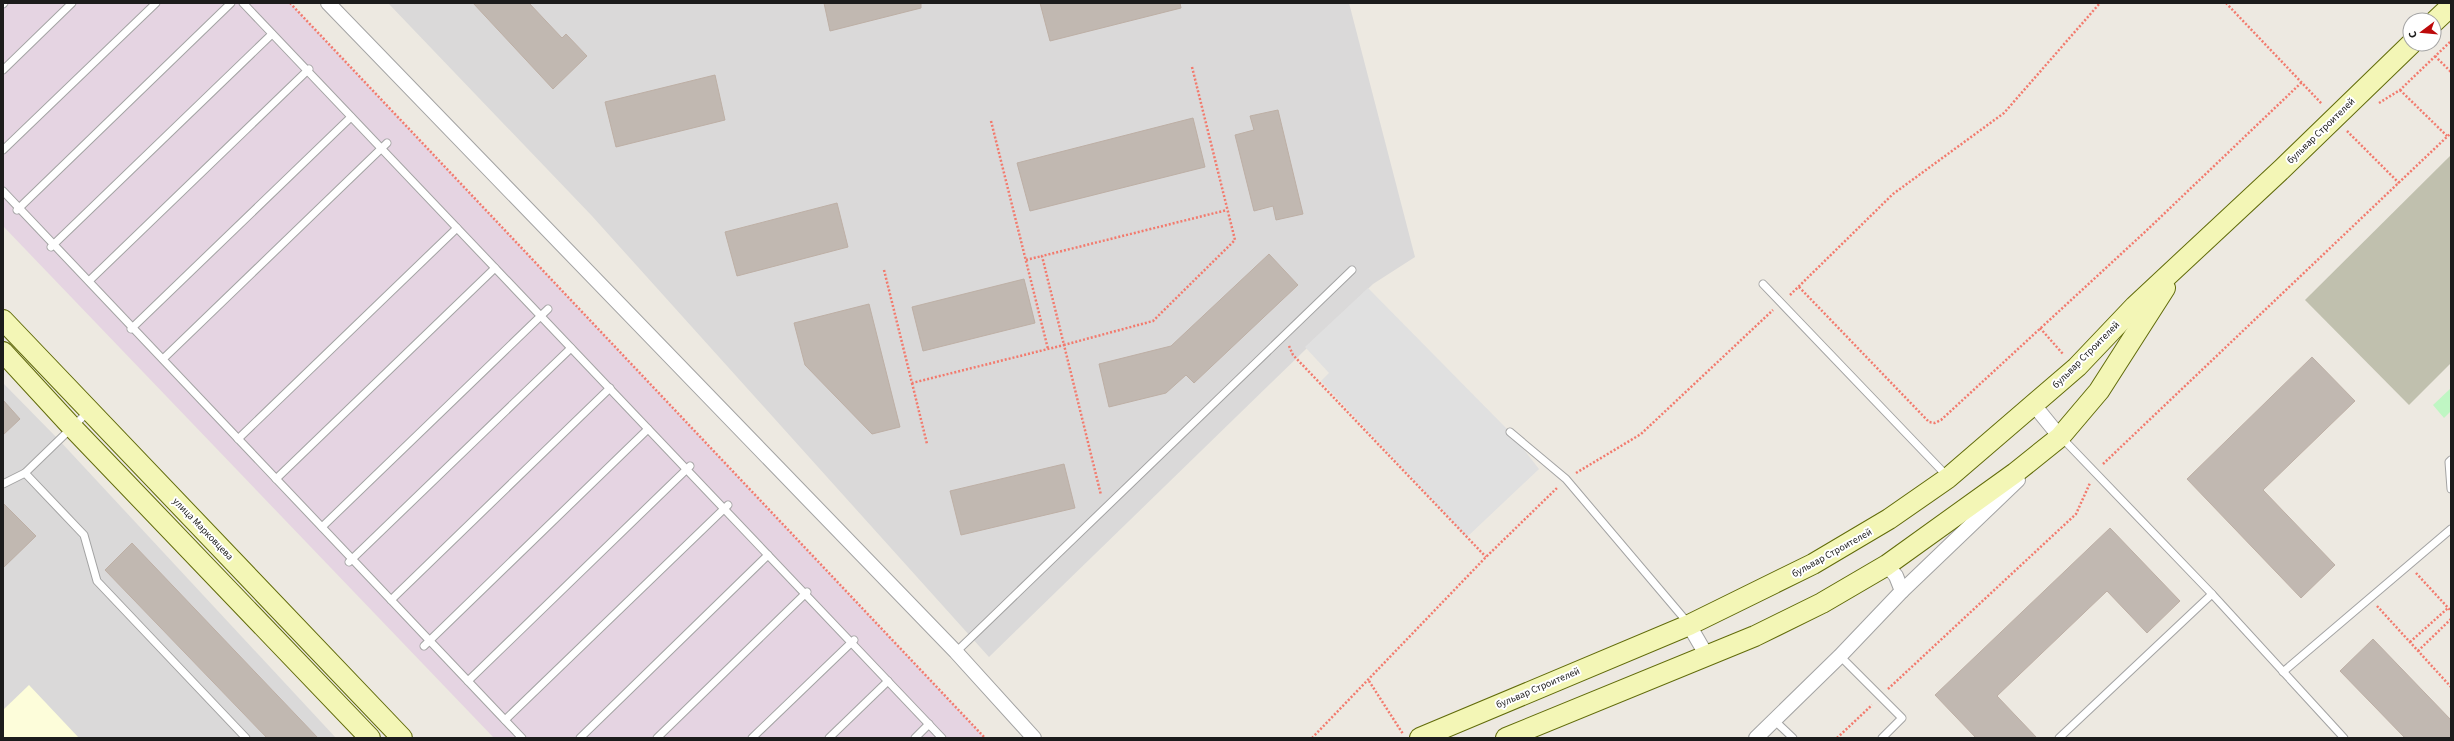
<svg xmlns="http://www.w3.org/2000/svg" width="2454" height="741" viewBox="0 0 2454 741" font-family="'Source Sans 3',sans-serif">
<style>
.residential{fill:#dad9d9}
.industrial{fill:#e5d4e2}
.education{fill:#fdfdda}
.construction{fill:#c0c0ae}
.park{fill:#bff6c3}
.parking{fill:#e0e0e0}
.building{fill:#c1b8b1;stroke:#bdafa5}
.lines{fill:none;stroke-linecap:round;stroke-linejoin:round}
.service-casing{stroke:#a3a3a3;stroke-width:9}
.minor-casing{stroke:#a3a3a3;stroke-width:16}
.secondary-casing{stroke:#616b0a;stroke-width:22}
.path{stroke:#f27a6d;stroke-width:2.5;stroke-dasharray:2 2;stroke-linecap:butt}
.service{stroke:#fff;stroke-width:7}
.minor{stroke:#fff;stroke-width:14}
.secondary{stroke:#f3f6b6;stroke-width:20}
.labels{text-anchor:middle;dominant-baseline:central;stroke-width:4;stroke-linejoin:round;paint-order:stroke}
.street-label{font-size:10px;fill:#1c1c1c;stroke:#fff}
</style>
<rect width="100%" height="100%" fill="#ede9e1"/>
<g class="residential">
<polygon points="388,3 1349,3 1415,257 1373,284 989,657 592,216"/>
<polygon points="3,383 58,439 336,738 3,738"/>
</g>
<polygon class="industrial" points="3,3 290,3 985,738 494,738 3,226"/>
<polygon class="education" points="29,685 79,738 3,738 3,710"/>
<polygon class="construction" points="2451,155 2451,363 2409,405 2305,300"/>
<polygon class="park" points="2451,388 2451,411 2444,418 2433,405"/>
<polygon class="parking" points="1368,288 1510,432 1539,469 1467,537 1321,381 1329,373 1305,347"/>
<g class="building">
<polygon points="473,3 529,3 562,38 566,34 587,56 553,89"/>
<polygon points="824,3 921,3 921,8 830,31"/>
<polygon points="1040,3 1180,3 1181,8 1050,41"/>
<polygon points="715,75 725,120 616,147 605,102"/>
<polygon points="1278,110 1303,214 1276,220 1273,206 1254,211 1235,135 1254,130 1250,116"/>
<polygon points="1193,118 1205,167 1030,211 1017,163"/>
<polygon points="837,203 848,247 737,276 725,232"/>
<polygon points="1269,254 1298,285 1194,383 1186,375 1166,393 1109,407 1099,364 1171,346"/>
<polygon points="1024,279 1035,323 923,351 912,307"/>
<polygon points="869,304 900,427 872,434 805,365 794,323"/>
<polygon points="2312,357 2355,401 2263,490 2335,565 2301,598 2187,479"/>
<polygon points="3,400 20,419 3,435"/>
<polygon points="1064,464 1075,508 961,535 950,491"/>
<polygon points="3,503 36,536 3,568"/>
<polygon points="2110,528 2180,601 2147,633 2107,591 1997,696 2037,738 1976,738 1935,695"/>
<polygon points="132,543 318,738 267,738 105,570"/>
<polygon points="2373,639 2451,720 2451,738 2405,738 2340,671"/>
</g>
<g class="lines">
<defs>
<g id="service">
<polyline points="243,3 942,738"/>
<polyline points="3,4 4,3"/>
<polyline points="3,70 72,3"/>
<polyline points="3,150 156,3"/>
<polyline points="3,191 522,738"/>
<polyline points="17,210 231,3"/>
<polyline points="51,247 272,34"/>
<polyline points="89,281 309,69"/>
<polyline points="1763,284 1947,476"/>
<polyline points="131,329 351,117"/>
<polyline points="163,359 387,143"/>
<polyline points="1510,432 1566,479 1688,623"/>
<polyline points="2062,438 2212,594 2344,738"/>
<polyline points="238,439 457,228"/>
<polyline points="2451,460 2449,462 2451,489"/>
<polyline points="25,473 84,535 97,581 246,738"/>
<polyline points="276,479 495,268"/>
<polyline points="3,484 25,473 89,411"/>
<polyline points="322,527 548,309"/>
<polyline points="349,562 571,348"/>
<polyline points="391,600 610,388"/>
<polyline points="424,646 648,429"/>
<polyline points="956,652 1352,270"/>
<polyline points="1840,656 1902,718 1882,738"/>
<polyline points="2283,672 2451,529"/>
<polyline points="468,681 690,466"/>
<polyline points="505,720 728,505"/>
<polyline points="1774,720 1793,738"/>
<polyline points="580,738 768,555"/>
<polyline points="657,738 807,592"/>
<polyline points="752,738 854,640"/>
<polyline points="829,738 888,681"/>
<polyline points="915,738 929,724"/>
<polyline points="2059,738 2212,594"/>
</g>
<g id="minor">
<polyline points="328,3 956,652 1034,738"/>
<polyline points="2034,405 2060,437 2055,442"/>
<polyline points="1887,565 1896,576 1902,591"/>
<polyline points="1689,625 1707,656"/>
<polyline points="1756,738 1840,656 1902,591 2018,480"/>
</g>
<g id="secondary">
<polyline points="2434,22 2451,6"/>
<polyline points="3,320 402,738"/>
<polyline points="3,352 72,427 370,738"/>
<polyline points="1420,738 1689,625 1813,564 1889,519 1948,478 2077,367 2135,306 2283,168 2411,44"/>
<polyline points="1506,738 1755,636 1822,603 1887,565 2015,473 2060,437 2099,391 2165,288"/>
</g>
</defs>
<use href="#service" class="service-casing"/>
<use href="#minor" class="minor-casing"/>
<use href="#secondary" class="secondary-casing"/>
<g class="path">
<polyline points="290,3 985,738"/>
<polyline points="2226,3 2322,104"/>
<polyline points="2435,56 2451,72"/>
<polyline points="1192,67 1235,240 1153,321 1064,345 1042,256 1227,210"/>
<polyline points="2400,90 2447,136"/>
<polyline points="2379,103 2400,90 2451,41"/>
<polyline points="991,121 1048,349"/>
<polyline points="2347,131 2399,183"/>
<polyline points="1026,260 1042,256"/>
<polyline points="884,270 912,383 1064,345 1101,495"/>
<polyline points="1799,287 1929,422 1935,423 1941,420 2146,231 2302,82"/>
<polyline points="1790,295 1893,194 2004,113 2100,3"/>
<polyline points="2040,328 2063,354"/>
<polyline points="1289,346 1293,355 1486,557"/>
<polyline points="912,383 927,444"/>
<polyline points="2103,464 2451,133"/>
<polyline points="1576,473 1641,434 1773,310"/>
<polyline points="2416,573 2451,611"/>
<polyline points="2377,606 2451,687"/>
<polyline points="2410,642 2448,608"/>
<polyline points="2418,651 2451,619"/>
<polyline points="1369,681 1403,734"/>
<polyline points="1888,689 2076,514 2090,483"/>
<polyline points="1312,738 1486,557 1558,487"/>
<polyline points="1837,738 1872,705"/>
</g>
<use href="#service" class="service"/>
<use href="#minor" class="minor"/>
<use href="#secondary" class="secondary"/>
</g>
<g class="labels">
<g class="street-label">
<text transform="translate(2321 131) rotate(-44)">бульвар Строителей</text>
<text transform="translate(2086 355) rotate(-45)">бульвар Строителей</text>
<text transform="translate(203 529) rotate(46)">улица Марковцева</text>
<text transform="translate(1832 553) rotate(-29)">бульвар Строителей</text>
<text transform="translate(1538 688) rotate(-23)">бульвар Строителей</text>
</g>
</g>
<rect width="2454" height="741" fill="none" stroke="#1c1c1c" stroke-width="8"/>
<g transform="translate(2422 32) rotate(254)"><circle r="19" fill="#ffffff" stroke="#a4a4a4"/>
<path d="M0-3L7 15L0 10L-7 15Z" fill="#bd0a0b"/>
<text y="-6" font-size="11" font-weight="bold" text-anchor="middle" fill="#1c1c1c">С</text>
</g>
</svg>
